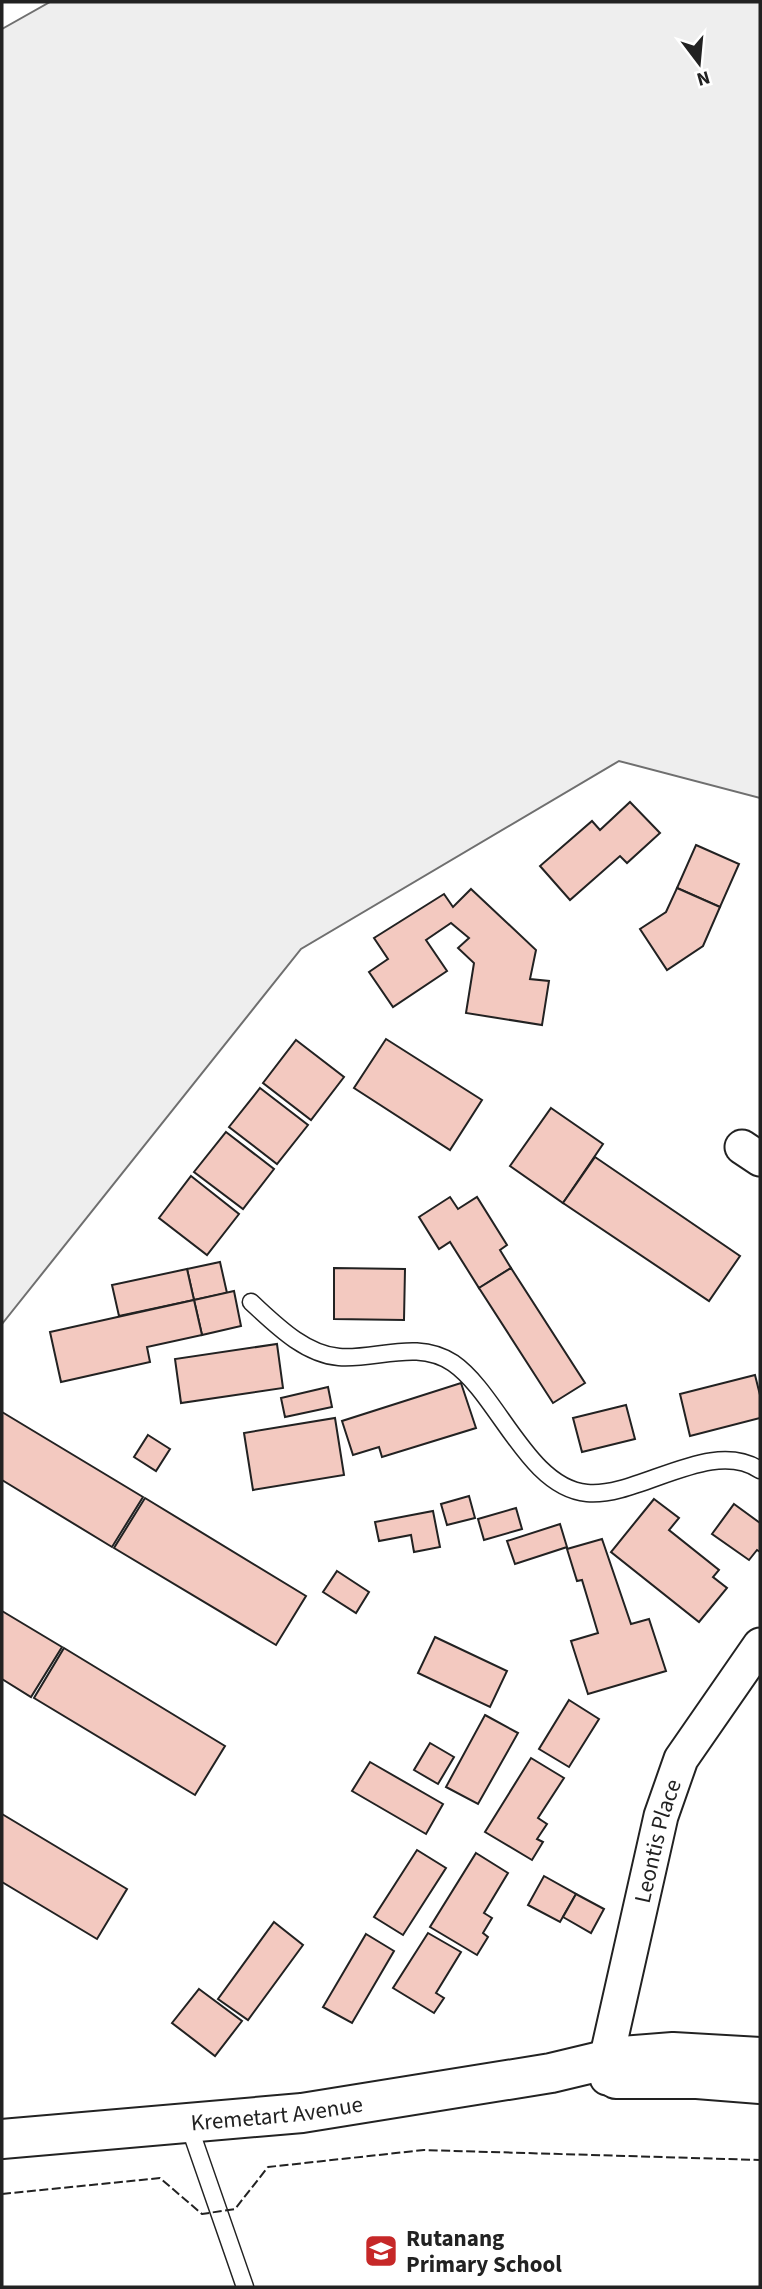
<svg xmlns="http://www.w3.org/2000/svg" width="762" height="2289" viewBox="0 0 762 2289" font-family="'Source Sans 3',sans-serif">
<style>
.green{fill:#eee;stroke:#6f6f6f;stroke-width:2}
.building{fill:#f3c9c0;stroke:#222;stroke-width:2}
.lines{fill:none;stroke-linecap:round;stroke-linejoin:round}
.service-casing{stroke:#222;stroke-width:19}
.minor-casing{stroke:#222;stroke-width:37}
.tertiary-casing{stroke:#222;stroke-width:42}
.service{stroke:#fff;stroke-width:16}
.minor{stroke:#fff;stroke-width:33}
.tertiary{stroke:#fff;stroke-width:38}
.fence{stroke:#222;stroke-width:2;stroke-dasharray:9 3.5;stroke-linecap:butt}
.labels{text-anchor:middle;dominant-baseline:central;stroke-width:5;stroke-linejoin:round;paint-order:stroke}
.street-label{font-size:23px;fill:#222;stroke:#fff}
.poi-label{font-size:23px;font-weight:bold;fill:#222;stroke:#fff;text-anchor:start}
</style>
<rect width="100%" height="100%" fill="#fff"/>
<polygon class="green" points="50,2 760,2 760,798 619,761 301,949 2,1324 2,29"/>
<g class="building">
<polygon points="630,802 660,833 627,863 620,856 570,900 540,866 592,821 600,830"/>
<polygon points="696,845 739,864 720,907 677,888"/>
<polygon points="677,888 720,907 703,946 667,970 640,929 666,912"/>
<polygon points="471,889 536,950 530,979 549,981 542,1025 466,1013 474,963 458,948 469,938 451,923 426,940 447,971 393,1007 369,972 388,959 374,938 444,894 453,907"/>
<polygon points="386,1039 482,1100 450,1150 354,1088"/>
<polygon points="296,1040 344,1077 311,1120 263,1083"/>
<polygon points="260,1088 308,1125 277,1164 229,1127"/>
<polygon points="551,1108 603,1144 563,1203 510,1166"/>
<polygon points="226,1132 274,1169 243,1209 194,1172"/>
<polygon points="595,1157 740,1256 709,1301 563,1203"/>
<polygon points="191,1176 239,1214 207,1255 159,1218"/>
<polygon points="450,1197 458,1209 477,1197 507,1245 500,1250 511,1268 479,1288 450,1242 439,1249 419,1217"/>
<polygon points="220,1262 227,1293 194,1300 187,1269"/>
<polygon points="334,1268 405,1269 404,1320 334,1319"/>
<polygon points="511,1268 585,1383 553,1403 479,1288"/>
<polygon points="187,1269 194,1300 119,1316 112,1285"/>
<polygon points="234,1291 241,1326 202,1335 194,1300"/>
<polygon points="194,1300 202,1335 147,1347 150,1362 61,1382 50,1332"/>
<polygon points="277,1344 283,1388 181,1403 175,1359"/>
<polygon points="755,1375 760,1395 760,1418 690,1436 680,1394"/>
<polygon points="461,1383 476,1428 382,1457 379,1447 353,1455 342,1421"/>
<polygon points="328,1387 332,1407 285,1417 281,1398"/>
<polygon points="626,1405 635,1439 582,1452 573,1418"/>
<polygon points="2,1412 143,1497 112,1547 2,1480"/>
<polygon points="335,1418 344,1475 253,1490 244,1433"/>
<polygon points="148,1435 170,1449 156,1471 134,1457"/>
<polygon points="469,1496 475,1518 447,1525 441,1504"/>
<polygon points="145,1498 306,1596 276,1645 114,1548"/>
<polygon points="654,1499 679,1518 669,1530 719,1570 713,1577 727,1588 699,1622 611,1552"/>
<polygon points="734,1504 760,1523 760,1552 757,1550 749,1560 712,1534"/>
<polygon points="516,1508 522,1529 484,1540 478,1519"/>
<polygon points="433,1511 440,1547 414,1552 411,1535 379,1541 375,1522"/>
<polygon points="560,1524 567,1547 515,1564 507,1541"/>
<polygon points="602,1539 631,1624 649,1619 666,1671 588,1694 571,1641 598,1633 582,1580 577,1581 567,1549"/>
<polygon points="337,1571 369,1592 356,1613 323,1592"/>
<polygon points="2,1611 62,1647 31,1697 2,1679"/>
<polygon points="435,1637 507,1671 490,1707 418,1673"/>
<polygon points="64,1648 225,1746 195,1795 34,1698"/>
<polygon points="569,1700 599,1719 569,1767 539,1749"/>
<polygon points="485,1715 518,1733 478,1804 446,1787"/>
<polygon points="430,1743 454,1757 438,1784 414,1770"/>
<polygon points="531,1758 564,1778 538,1818 547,1824 537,1839 543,1842 532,1860 485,1832"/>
<polygon points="370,1762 443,1804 426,1834 352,1791"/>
<polygon points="2,1814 127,1889 97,1939 2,1882"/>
<polygon points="417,1850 446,1868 403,1935 374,1917"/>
<polygon points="476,1853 508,1873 484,1913 492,1918 483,1933 488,1937 477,1955 430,1927"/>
<polygon points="544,1876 576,1894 560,1922 528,1905"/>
<polygon points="576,1894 604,1909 591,1933 563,1917"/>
<polygon points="274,1922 303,1945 248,2020 218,1999"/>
<polygon points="428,1933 461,1952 436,1993 444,1998 434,2013 393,1988"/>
<polygon points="366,1934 394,1951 352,2023 323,2007"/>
<polygon points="199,1989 242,2021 215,2056 172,2023"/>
</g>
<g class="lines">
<defs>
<g id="service">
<path d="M251,1302C275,1324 304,1354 339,1357C377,1360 417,1339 453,1363C498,1394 528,1488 587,1493C638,1498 711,1437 760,1470"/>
<polyline points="188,2123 245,2287"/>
</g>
<g id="minor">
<polyline points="742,1147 760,1159"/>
<path id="s1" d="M607,2078L606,2060L661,1816L681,1759L760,1645"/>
</g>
<g id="tertiary">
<polyline points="616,2079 697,2079 760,2084"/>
<path id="s2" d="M2,2139L302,2113L551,2073L622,2056L673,2052L760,2057"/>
</g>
</defs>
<use href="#service" class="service-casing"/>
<use href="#minor" class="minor-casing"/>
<use href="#tertiary" class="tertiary-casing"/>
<use href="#service" class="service"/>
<use href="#minor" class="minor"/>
<use href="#tertiary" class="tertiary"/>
<polyline class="fence" points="2,2194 160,2178 202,2214 235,2209 268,2167 424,2150 760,2160"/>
</g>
<defs>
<symbol id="school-square" viewBox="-11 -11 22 22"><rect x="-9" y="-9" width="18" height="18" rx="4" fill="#c62828" stroke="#fff"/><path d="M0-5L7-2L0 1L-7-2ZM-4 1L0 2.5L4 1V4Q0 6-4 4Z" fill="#fff"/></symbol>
</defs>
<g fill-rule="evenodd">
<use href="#school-square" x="362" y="2232" width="38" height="38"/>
</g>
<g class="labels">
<g class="street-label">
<text stroke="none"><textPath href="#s1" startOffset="243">Leontis Place</textPath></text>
<text stroke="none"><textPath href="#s2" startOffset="276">Kremetart Avenue</textPath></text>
</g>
<g class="poi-label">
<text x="406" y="2238">Rutanang<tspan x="406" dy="26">Primary School</tspan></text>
</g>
</g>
<rect width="762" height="2289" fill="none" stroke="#222222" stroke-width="7"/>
<g transform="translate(699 63) rotate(164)" stroke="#ffffff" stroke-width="5" paint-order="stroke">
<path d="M0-5L12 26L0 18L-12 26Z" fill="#222222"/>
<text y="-10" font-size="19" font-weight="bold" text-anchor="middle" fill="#222222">N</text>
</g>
</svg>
